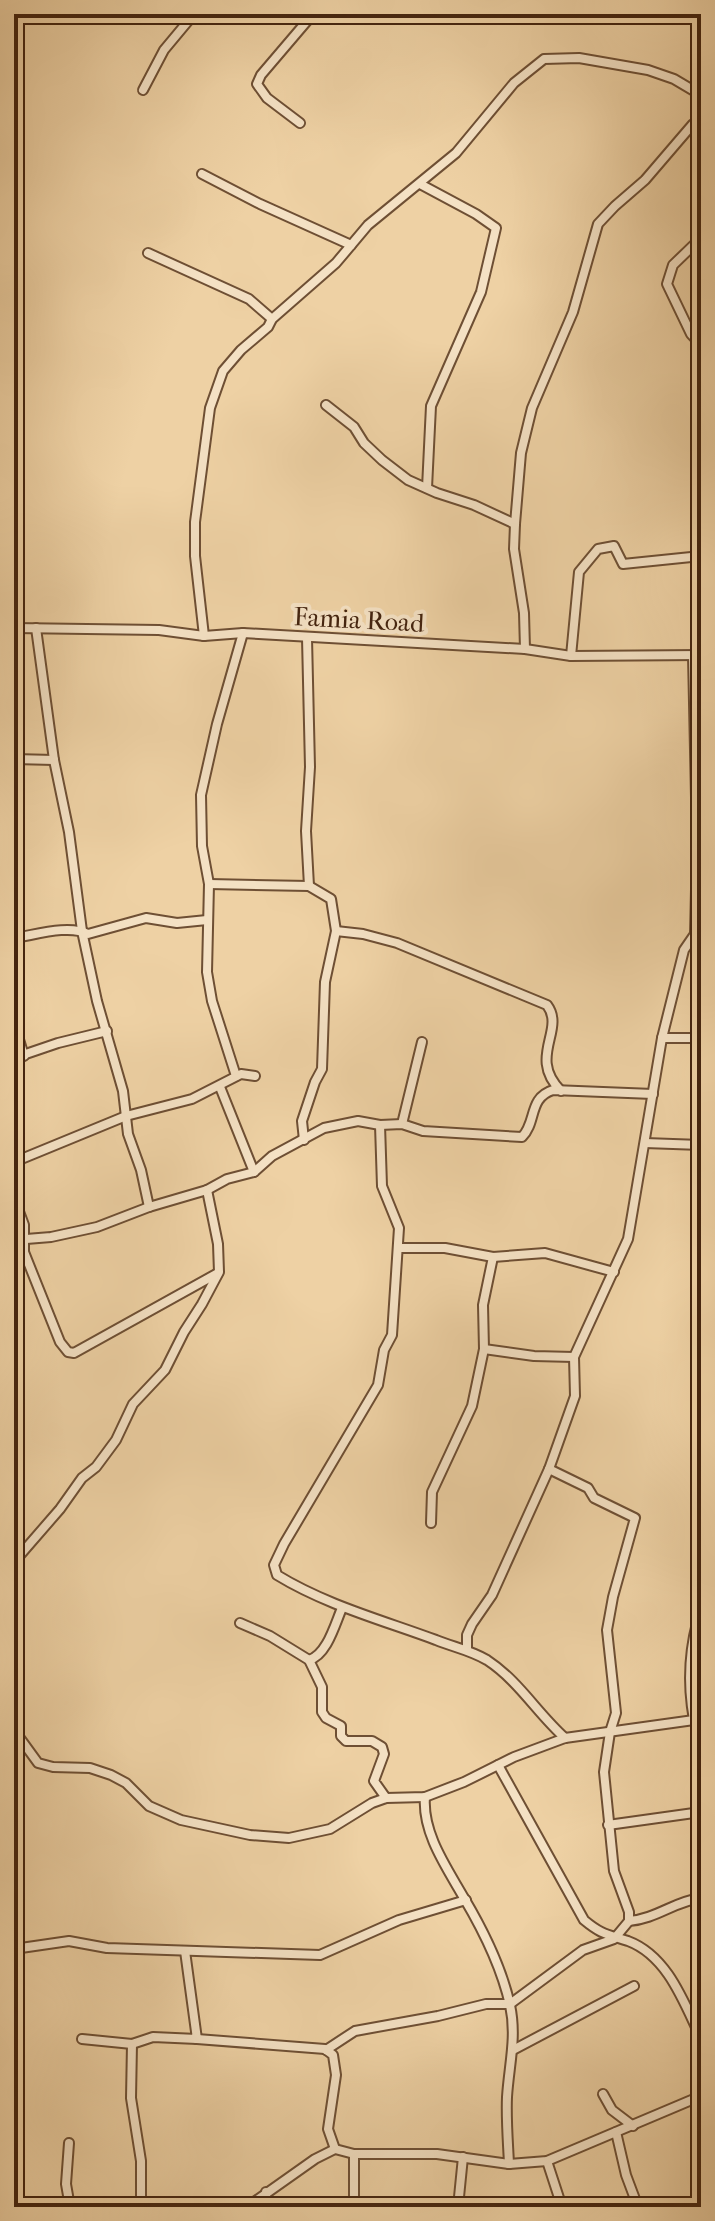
<svg xmlns="http://www.w3.org/2000/svg" width="715" height="2221" viewBox="0 0 715 2221" font-family="'IM FELL French Canon',serif">
<style>
.lines{fill:none;stroke-linecap:round;stroke-linejoin:round}
.street-casing{stroke:#6e4f34;stroke-width:12}
.street{stroke:#f4e1c4;stroke-width:8}
.labels{text-anchor:middle;dominant-baseline:central;stroke-width:8;stroke-linejoin:round;paint-order:stroke}
.street-label{font-size:26px;fill:#44240f;stroke:#f4e1c4}
</style>
<rect width="100%" height="100%" fill="#eed1a4"/>
<filter id="stains"><feTurbulence type="fractalNoise" baseFrequency=".0025" numOctaves="4"/><feColorMatrix values="0 0 0 0 .2 0 0 0 0 .09 0 0 0 0 .02 0 0 0 .5 -.17"/></filter>
<radialGradient id="worn" r=".72"><stop offset=".6" stop-color="#630" stop-opacity="0"/><stop offset="1" stop-color="#630" stop-opacity=".3"/></radialGradient>
<g class="lines">
<defs>
<g id="street">
<polyline points="143,90 164,50 194,14"/>
<polyline points="300,123 267,98 257,84 261,75 313,14"/>
<polyline points="202,174 260,204 351,245"/>
<polyline points="420,184 476,214 496,228 481,292 431,406 427,488"/>
<polyline points="701,238 673,265 667,284 691,334 701,345"/>
<polyline points="148,253 249,299 272,319"/>
<polyline points="326,405 354,427 364,443 382,460 408,480 437,493 474,505 515,524"/>
<polyline points="14,628 159,630 204,636 243,633 525,649 571,656 701,655"/>
<polyline points="36,628 54,760 69,832 82,931 97,1001 123,1091 128,1134 141,1170 149,1207"/>
<polyline points="204,636 195,556 195,522 210,408 223,371 241,350 268,327 272,319 336,263 368,225 456,153 514,83 544,59 579,58 648,70 674,79 701,95"/>
<polyline points="307,638 310,767 306,831 309,886"/>
<polyline points="525,649 524,613 514,549 515,524 521,453 532,408 573,312 598,224 615,206 645,180 693,124 701,118"/>
<polyline points="693,655 697,845 695,934"/>
<polyline points="571,656 579,572 598,549 614,546 623,564 701,556"/>
<polyline points="14,759 54,760"/>
<polyline points="209,884 309,886 331,899 336,931 325,982 322,1069 315,1082 302,1121 304,1140"/>
<path d="M336,931L363,934L397,943L547,1005C566,1030 527,1057 561,1091"/>
<path d="M14,938C35,935 69,924 88,934L146,918L177,923L207,920"/>
<polyline points="14,1023 24,1056"/>
<polyline points="662,1038 701,1038"/>
<polyline points="14,1058 58,1043 107,1031"/>
<polyline points="236,1076 212,1001 207,972 209,884 202,846 201,795 217,724 243,633"/>
<polyline points="220,1087 254,1172"/>
<polyline points="402,1124 422,1042"/>
<path d="M380,1125L382,1186L399,1228L392,1335L384,1350L378,1385L284,1544L274,1565L277,1575C326,1605 382,1620 436,1640C453,1647 470,1650 487,1660C519,1681 537,1713 565,1738"/>
<polyline points="645,1143 701,1145"/>
<polyline points="14,1162 126,1116 192,1099 241,1074 255,1076"/>
<polyline points="14,1198 24,1225 24,1252 60,1342 68,1352 74,1353 218,1273"/>
<path d="M14,1240L51,1237L97,1227L149,1207L207,1190L227,1179L254,1172L272,1156L324,1128L358,1121L380,1125L402,1124L423,1131L522,1137C537,1122 528,1098 553,1090L653,1094"/>
<polyline points="399,1248 445,1248 493,1257 545,1253 614,1272"/>
<polyline points="493,1257 483,1305 484,1349 534,1356 574,1357"/>
<polyline points="549,1469 588,1488 594,1498 635,1518 613,1597 607,1630 616,1713 610,1732 604,1772 614,1871 629,1912 629,1921"/>
<polyline points="431,1523 432,1492 472,1406 484,1349"/>
<polyline points="14,1562 60,1509 82,1478 96,1467 116,1440 133,1404 165,1370 184,1332 202,1304 219,1272 218,1244 207,1190"/>
<polyline points="240,1623 270,1636 309,1660 322,1687 322,1712 326,1718 341,1726 341,1736 346,1741 372,1741 382,1747 384,1754 374,1781 386,1798"/>
<polyline points="467,1649 467,1635 472,1624 492,1595 549,1469 575,1396 574,1357 628,1239 662,1038 684,950 695,934 701,931"/>
<path d="M309,1660C327,1655 335,1624 342,1608"/>
<path d="M694,1720C687,1682 689,1646 701,1609"/>
<polyline points="14,1730 38,1763 53,1767 90,1768 111,1775 126,1783 149,1806 181,1820 250,1835 289,1838 330,1829 372,1803 386,1798 425,1797 464,1782 514,1757 565,1738 701,1719"/>
<path d="M498,1765L584,1920C602,1935 607,1934 628,1941C668,1956 684,2003 701,2038"/>
<path d="M425,1797C422,1833 447,1868 464,1898C483,1930 502,1969 510,2005C517,2037 509,2065 507,2097C506,2119 508,2142 509,2164"/>
<polyline points="608,1825 701,1812"/>
<polyline points="14,1949 69,1941 107,1948 320,1955 399,1920 466,1900"/>
<polyline points="82,2039 132,2044 153,2037 197,2039 185,1951"/>
<polyline points="197,2039 325,2049 333,2055 336,2075 328,2129 335,2149"/>
<polyline points="132,2044 131,2098 141,2161 141,2201 145,2207"/>
<path d="M326,2050L355,2031L438,2016L486,2004H510L583,1950L614,1939L629,1921C656,1919 675,1901 701,1898"/>
<polyline points="513,2050 634,1986"/>
<polyline points="603,2094 612,2110 633,2126"/>
<polyline points="616,2132 626,2175 638,2207"/>
<polyline points="69,2143 66,2184 70,2207"/>
<polyline points="547,2161 562,2207"/>
<polyline points="129,2207 141,2201"/>
<polyline points="247,2207 315,2159 335,2149 354,2154 437,2154 509,2164 547,2161 701,2096"/>
<polyline points="266,2207 266,2192"/>
<polyline points="354,2207 354,2154"/>
<polyline points="458,2207 463,2157"/>
</g>
</defs>
<use href="#street" class="street-casing"/>
<use href="#street" class="street"/>
</g>
<g class="labels">
<g class="street-label">
<text transform="translate(359 620) rotate(3)">Famia Road</text>
</g>
</g>
<rect width="715" height="2221" fill="none" stroke="#eed1a4" stroke-width="48"/>
<rect x="16" y="16" width="683" height="2189" fill="none" stroke="#44240f" stroke-width="4"/>
<rect x="24" y="24" width="667" height="2173" fill="none" stroke="#44240f" stroke-width="2"/>
<rect width="100%" height="100%" filter="url(#stains)"/>
<rect width="100%" height="100%" fill="url(#worn)"/>
</svg>
